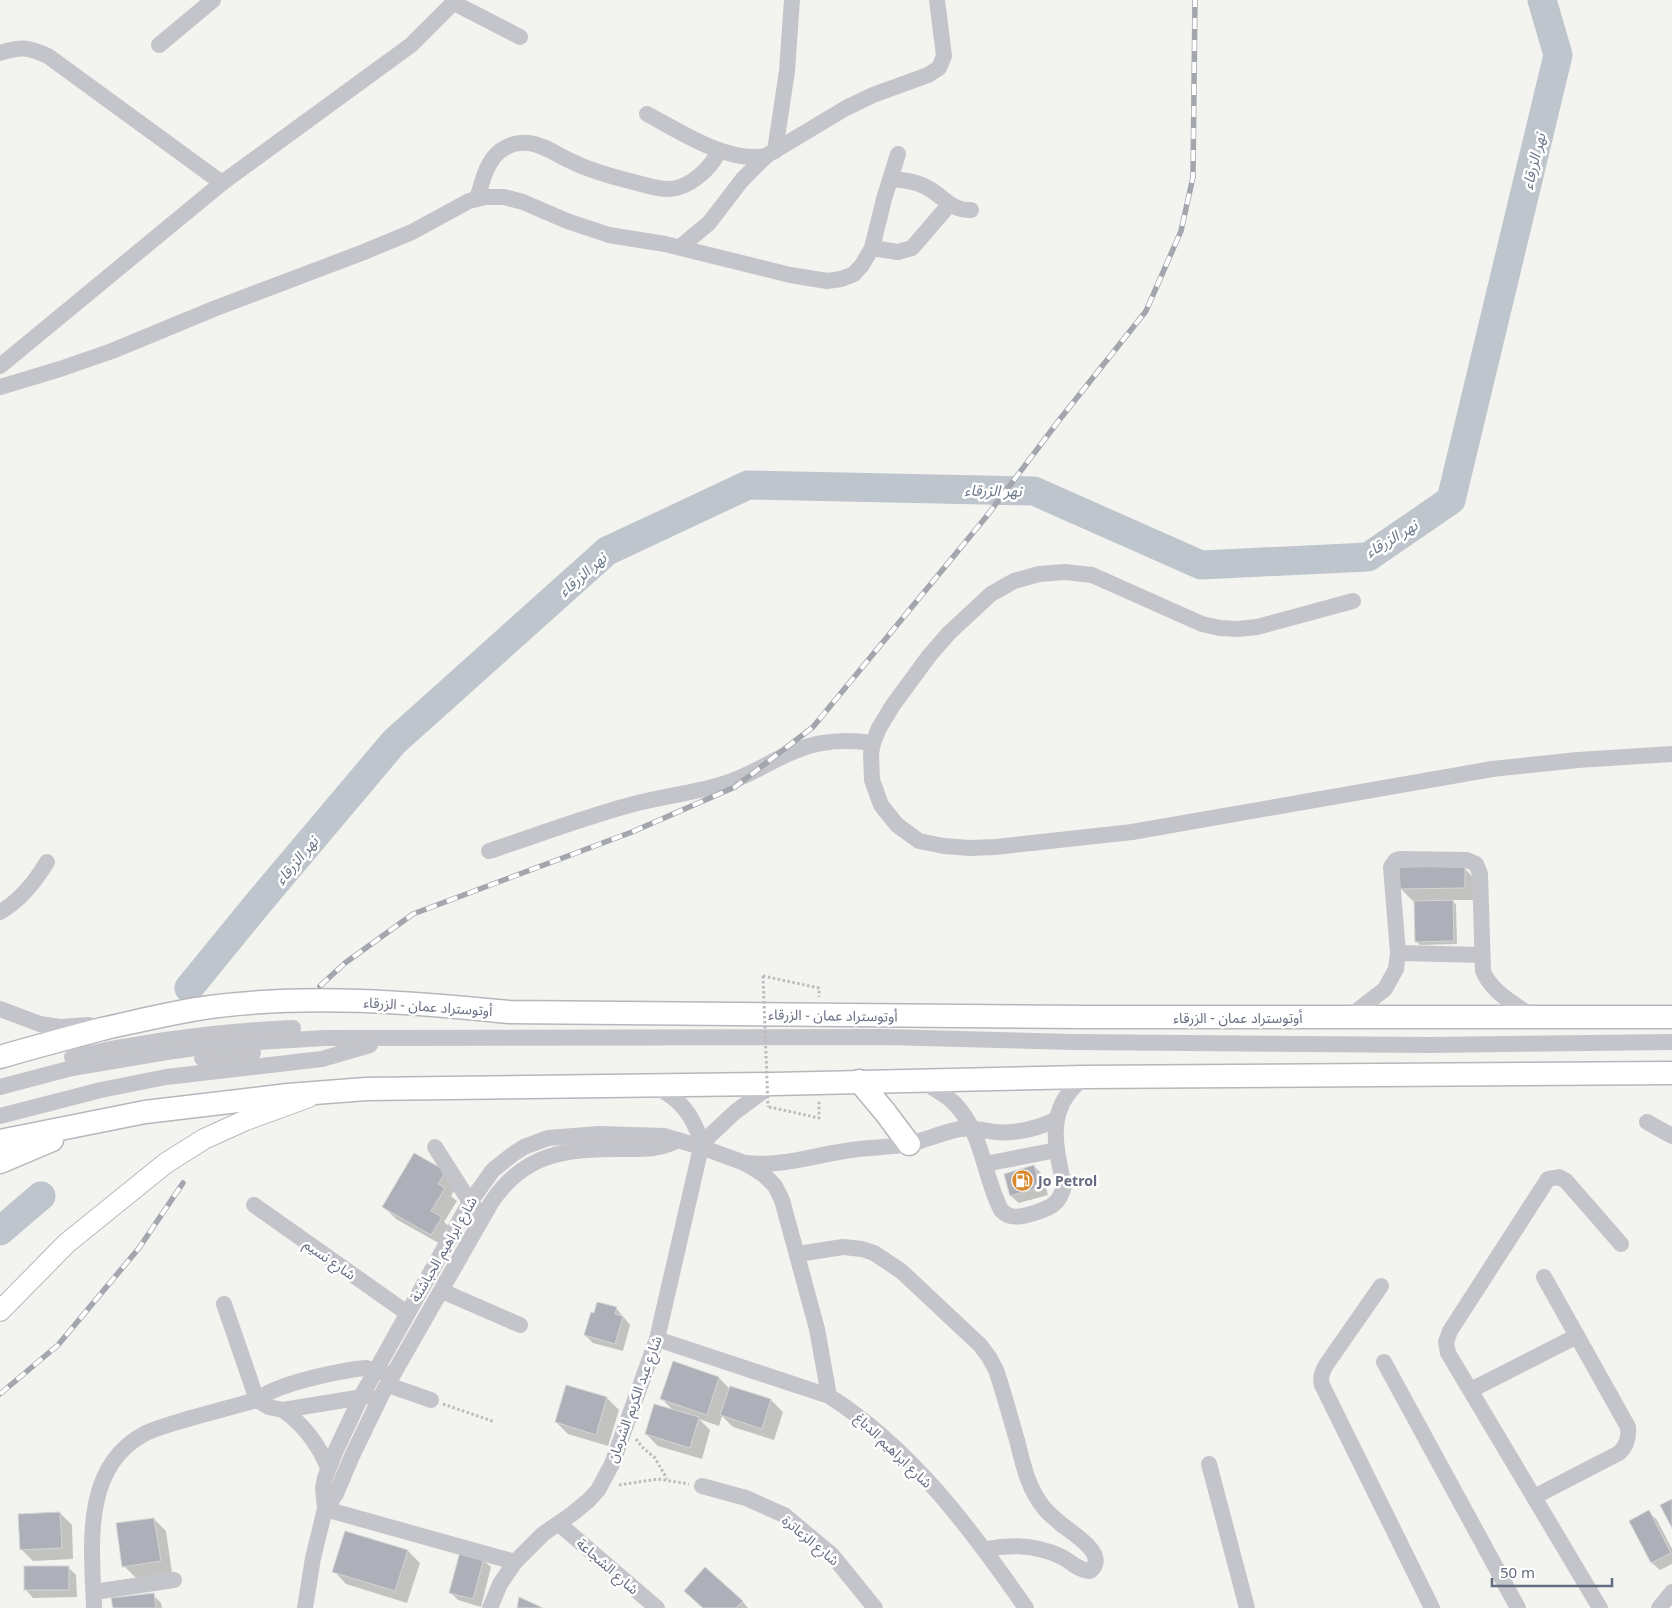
<svg xmlns="http://www.w3.org/2000/svg" width="1672" height="1608" viewBox="0 0 1672 1608" font-family="'Noto Sans','Noto Sans Arabic',sans-serif">
<style>
.shadow{fill:#0003}
.lines{fill:none;stroke-linecap:round;stroke-linejoin:round}
.river{stroke:#bfc5cc;stroke-width:29}
.building{fill:#adb0b8;stroke:#d5d5d3}
.major-casing{stroke:#b7b8bd;stroke-width:22}
.highway-casing{stroke:#b6b7bb;stroke-width:25}
.path{stroke:#bbbcbf;stroke-width:3;stroke-dasharray:2.5 2.5;stroke-linecap:butt}
.minor{stroke:#c4c5ca;stroke-width:16}
.major{stroke:#fff;stroke-width:20}
.highway{stroke:#fff;stroke-width:22}
.rail-casing{stroke:#a4a6ae;stroke-width:5.5}
.rail{stroke:#fff;stroke-width:4;stroke-dasharray:11;stroke-linecap:butt}
.path-bridge{stroke:#bbbcbf;stroke-width:3;stroke-dasharray:2.5 2.5;stroke-linecap:butt}
.labels{text-anchor:middle;dominant-baseline:central;stroke-width:5;stroke-linejoin:round;paint-order:stroke}
.street-label{font-size:14px;fill:#656b80;stroke:#fff}
.poi-label{font-size:14px;font-weight:bold;fill:#656b80;stroke:#fff;text-anchor:start}
.water-label{font-size:15px;font-style:italic;fill:#6a788a;stroke:#fff}
</style>
<rect width="100%" height="100%" fill="#f3f4f0"/>
<g class="shadow">
<polygon points="1464,868 1476,880 1477,900 1452,900 1456,905 1457,944 1420,945 1416,941 1415,901 1413,901 1401,889"/>
<polygon points="414,1154 458,1184 451,1196 457,1201 444,1222 453,1230 444,1246 396,1219 384,1207"/>
<polygon points="1034,1166 1042,1174 1048,1195 1019,1203 1011,1196"/>
<polygon points="616,1308 630,1325 623,1351 593,1343 585,1335 595,1315"/>
<polygon points="674,1363 719,1378 730,1389 730,1387 771,1400 783,1412 774,1440 733,1427 722,1416 719,1426 699,1419 710,1430 702,1459 658,1446 646,1434 674,1411 662,1399"/>
<polygon points="567,1386 607,1398 619,1410 608,1446 568,1434 556,1422"/>
<polygon points="1649,1512 1657,1520 1672,1549 1672,1564 1660,1570 1652,1563 1631,1521"/>
<polygon points="60,1513 72,1525 73,1559 33,1561 21,1549"/>
<polygon points="154,1519 166,1531 172,1573 136,1578 124,1566"/>
<polygon points="408,1551 420,1563 407,1603 346,1584 334,1571"/>
<polygon points="483,1560 491,1567 481,1607 458,1600 450,1592"/>
<polygon points="68,1567 76,1575 77,1597 33,1598 26,1590"/>
<polygon points="685,1591 742,1601 748,1608 703,1608"/>
<polygon points="153,1595 161,1603 162,1608 114,1608"/>
</g>
<g class="lines">
<g class="river">
<polyline points="189,988 260,901 394,742 607,551 748,485 1034,491 1201,565 1368,557 1451,500 1558,55 1542,0"/>
<polyline points="0,1231 41,1196"/>
</g>
</g>
<g class="building">
<polygon points="1465,866 1465,888 1400,889 1399,867"/>
<polygon points="1453,900 1454,941 1415,942 1414,901"/>
<polygon points="414,1153 446,1171 438,1184 445,1188 431,1211 442,1217 431,1235 382,1207"/>
<polygon points="1034,1165 1041,1187 1010,1196 1004,1174"/>
<polygon points="597,1302 617,1307 615,1314 623,1316 615,1344 584,1335 591,1312 594,1313"/>
<polygon points="673,1361 719,1377 707,1415 660,1399"/>
<polygon points="566,1385 607,1397 596,1435 555,1422"/>
<polygon points="730,1386 771,1399 762,1429 720,1415"/>
<polygon points="654,1404 699,1417 690,1448 645,1434"/>
<polygon points="1672,1499 1672,1528 1660,1505"/>
<polygon points="1649,1510 1671,1553 1651,1563 1629,1521"/>
<polygon points="60,1512 62,1548 20,1550 18,1514"/>
<polygon points="154,1518 161,1561 122,1567 116,1523"/>
<polygon points="345,1531 408,1550 395,1591 332,1572"/>
<polygon points="460,1552 484,1558 473,1599 449,1593"/>
<rect x="24" y="1566" width="45" height="24"/>
<polygon points="705,1567 743,1601 736,1608 703,1608 684,1591"/>
<polygon points="154,1593 156,1608 113,1608 111,1598"/>
<polygon points="519,1597 543,1608 517,1608"/>
</g>
<g class="lines">
<defs>
<polyline id="major" points="0,1311 67,1243 166,1163 204,1139 246,1120 309,1097"/>
<g id="highway">
<path d="M0,1057C34,1047 68,1038 102,1029C138,1021 174,1012 210,1007C309,994 410,1002 509,1012L1084,1017H1672"/>
<polyline points="859,1081 885,1112 909,1144"/>
<polyline points="0,1141 145,1112 288,1095 366,1089 773,1084 1084,1077 1672,1073"/>
<polyline points="0,1162 52,1140"/>
</g>
</defs>
<use href="#major" class="major-casing"/>
<use href="#highway" class="highway-casing"/>
<g class="path">
<polyline points="763,976 819,988 819,997"/>
<polyline points="769,1107 819,1118 819,1101"/>
<polyline points="443,1404 495,1422"/>
<polyline points="636,1439 642,1447 655,1458 667,1479"/>
<polyline points="619,1485 658,1479 689,1484"/>
</g>
<g class="minor">
<polyline points="454,3 520,37"/>
<polyline points="159,45 213,0"/>
<path d="M0,53C21,46 28,47 48,56L222,183"/>
<path d="M647,114C681,132 726,163 766,156"/>
<polyline points="775,151 787,71 792,0"/>
<path d="M891,179C903,180 915,181 926,187C944,196 949,210 971,210"/>
<path d="M477,199C482,183 486,162 500,151C508,145 519,142 529,143C545,145 560,157 575,163C596,173 618,178 641,184C649,186 658,189 667,189C688,190 712,168 719,150"/>
<polyline points="680,247 709,223 742,180 766,156 846,108 873,95 928,75 939,68 944,56 937,0"/>
<polyline points="872,248 898,252 912,248 949,205"/>
<polyline points="0,366 222,183 411,45 456,0"/>
<polyline points="0,387 60,369 112,351 216,308 364,252 412,232 469,201 485,197 504,197 523,202 567,221 609,235 665,244 790,275 827,281 841,279 854,274 862,265 872,248 884,199 898,154"/>
<polyline points="1353,601 1257,627 1238,629 1220,628 1202,624 1092,575 1065,572 1039,574 1014,581 991,594 949,633 929,656 893,705 879,728 873,743 871,754 872,780 881,805 897,825 919,841 944,846 970,848 996,847 1132,832 1492,769 1578,760 1672,754"/>
<path d="M489,851C535,836 582,818 630,805C663,796 697,793 729,782C753,774 772,760 795,751C820,740 846,739 873,743"/>
<path d="M0,912C21,900 35,882 47,862"/>
<polyline points="1398,953 1482,955"/>
<polyline points="0,1009 40,1024 60,1027 89,1025"/>
<path d="M1349,1017L1385,989L1396,969L1398,953L1391,867L1396,860L1400,859L1467,860L1476,864L1480,874L1483,971C1491,992 1515,1004 1533,1017"/>
<path d="M72,1057C145,1041 218,1031 293,1028"/>
<polyline points="202,1058 253,1053"/>
<path d="M922,1081C932,1088 945,1094 954,1103C983,1132 983,1175 1001,1210C1004,1213 1006,1215 1011,1216C1019,1219 1048,1210 1055,1203C1060,1199 1062,1193 1064,1186C1058,1156 1047,1122 1068,1094C1072,1088 1078,1083 1084,1077"/>
<polyline points="0,1087 72,1068 167,1052 224,1044 325,1038 884,1037 1073,1042 1430,1045 1672,1042"/>
<polyline points="0,1116 101,1090 166,1077 322,1059 370,1045"/>
<polyline points="1647,1122 1672,1136"/>
<polyline points="702,1143 735,1112 773,1084"/>
<polyline points="435,1147 470,1202 476,1209"/>
<path d="M747,1163C779,1167 812,1156 845,1151C866,1147 888,1148 909,1144C926,1140 943,1132 960,1129C972,1127 983,1130 994,1132C1017,1134 1037,1129 1057,1119"/>
<polyline points="985,1164 1057,1150"/>
<polyline points="254,1205 407,1313"/>
<path d="M798,1254L843,1247L862,1249L874,1253L901,1271L980,1345L989,1357L996,1370C1004,1393 1010,1417 1017,1440C1023,1464 1028,1489 1044,1508C1049,1514 1055,1519 1061,1524C1072,1533 1110,1555 1090,1571C1080,1571 1071,1562 1062,1557C1038,1545 1012,1544 986,1549"/>
<path d="M1381,1286L1326,1365C1322,1372 1320,1377 1322,1385L1432,1608"/>
<polyline points="442,1291 520,1325"/>
<polyline points="224,1304 257,1400"/>
<path d="M657,1339L829,1396C911,1448 971,1529 1026,1608"/>
<polyline points="1384,1362 1518,1608"/>
<polyline points="388,1385 431,1400"/>
<polyline points="1471,1390 1577,1336"/>
<polyline points="257,1400 269,1407 283,1410 369,1396"/>
<path d="M283,1410C304,1425 318,1443 328,1468"/>
<polyline points="1209,1464 1247,1608"/>
<polyline points="702,1486 746,1498 784,1515 832,1555 875,1608"/>
<path d="M1534,1497L1619,1453C1627,1446 1629,1438 1628,1427L1544,1277"/>
<path d="M325,1509L336,1494L352,1456L382,1394L491,1203C525,1152 566,1149 622,1149C642,1149 660,1150 678,1140"/>
<polyline points="325,1509 515,1562"/>
<polyline points="559,1524 657,1608"/>
<polyline points="94,1592 174,1580"/>
<path d="M94,1608C92,1548 81,1468 144,1434C158,1427 175,1423 191,1418C213,1412 235,1406 257,1400C276,1384 331,1373 356,1369L366,1368L385,1373"/>
<polyline points="305,1608 313,1558 325,1509 323,1488 325,1478 336,1450 361,1397 470,1202 493,1170 513,1154 524,1147 548,1138 599,1134 664,1136 701,1147 742,1162 753,1168 764,1175 775,1186 782,1200 817,1329 829,1396"/>
<path d="M490,1608L500,1584L515,1562L543,1534L572,1514L589,1500L598,1490L612,1464L657,1339L702,1143C692,1114 681,1099 653,1085"/>
<polyline points="1600,1608 1448,1353 1446,1342 1450,1331 1548,1179 1559,1177 1566,1181 1621,1244"/>
<polyline points="1659,1608 1672,1592"/>
</g>
<use href="#major" class="major"/>
<use href="#highway" class="highway"/>
<defs>
<g id="rail">
<polyline points="320,986 345,963 413,914 632,832 735,787 813,727 986,517 1060,419 1146,311 1181,231 1193,177 1195,0"/>
<polyline points="0,1394 58,1345 139,1248 183,1183"/>
</g>
</defs>
<use href="#rail" class="rail-casing"/>
<use href="#rail" class="rail"/>
<polyline class="path-bridge" points="763,976 768,1107"/>
</g>
<defs>
<symbol id="fuel-disc" viewBox="-11 -11 22 22"><circle r="9.5" fill="#d8892c" stroke="#fff"/><path d="M-5.5-6h7V0h2V4h1.3V-2.5L3-4.5l.8-.8L6-3V5H2.5V1h-1V6h-7ZM-4.2-4.7v3.2H.2V-4.7Z" fill="#fff"/></symbol>
</defs>
<g fill-rule="evenodd">
<use href="#fuel-disc" x="1010" y="1168" width="25" height="25"/>
</g>
<g class="labels">
<g class="street-label">
<text transform="translate(428 1006) rotate(4)">أوتوستراد عمان - الزرقاء</text>
<text transform="translate(833 1015) rotate(1)">أوتوستراد عمان - الزرقاء</text>
<text x="1238" y="1017">أوتوستراد عمان - الزرقاء</text>
<text transform="translate(443 1249) rotate(-60)">شارع ابراهيم الحباشنة</text>
<text transform="translate(330 1259) rotate(35)">شارع نسيم</text>
<text transform="translate(634 1399) rotate(-70)">شارع عبد الكريم الشرمان</text>
<text transform="translate(894 1450) rotate(44)">شارع ابراهيم الدباغ</text>
<text transform="translate(811 1540) rotate(40)">شارع الزعاترة</text>
<text transform="translate(608 1566) rotate(41)">شارع الشجاعة</text>
</g>
<g class="poi-label">
<text x="1038" y="1180">Jo Petrol</text>
</g>
<g class="water-label">
<text transform="translate(1533 161) rotate(-76)">نهر الزرقاء</text>
<text transform="translate(993 490) rotate(1)">نهر الزرقاء</text>
<text transform="translate(1391 538) rotate(-31)">نهر الزرقاء</text>
<text transform="translate(582 574) rotate(-41)">نهر الزرقاء</text>
<text transform="translate(296 860) rotate(-50)">نهر الزرقاء</text>
</g>
</g>
<path d="M1492 1578v8h120v-8" fill="none" stroke="#656b80" stroke-width="2.5"/>
<text x="1500" y="1578" font-size="15" fill="#656b80" stroke="#ffffff" stroke-width="4" paint-order="stroke">50 m</text>
</svg>
